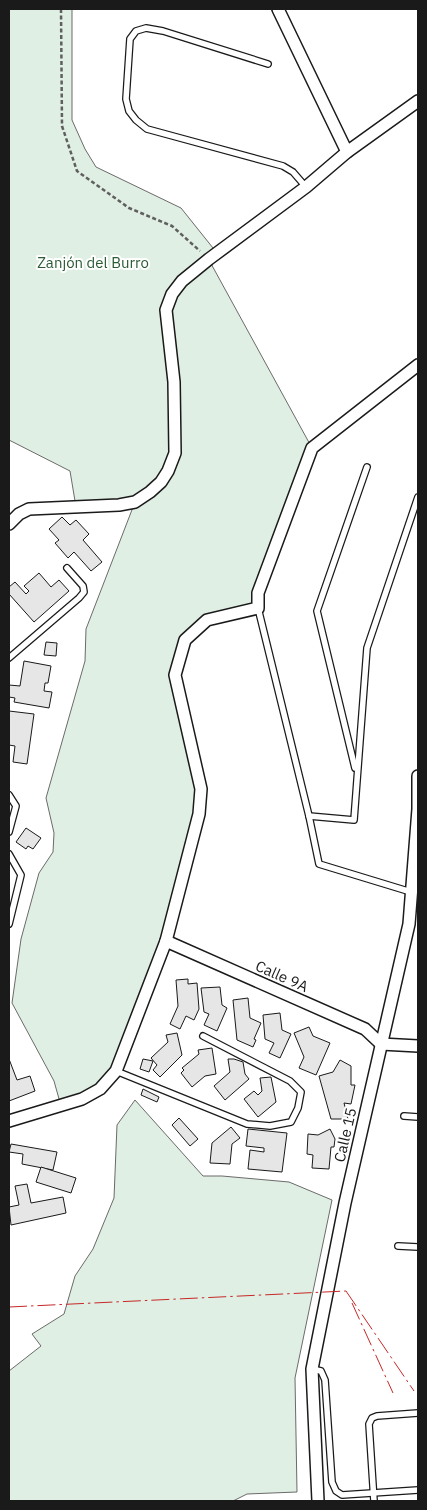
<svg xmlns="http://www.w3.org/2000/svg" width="427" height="1510" viewBox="0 0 427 1510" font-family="'IBM Plex Sans',sans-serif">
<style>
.green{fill:#e0efe3;stroke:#6a6a6a}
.building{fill:#e6e6e6;stroke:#1a1a1a}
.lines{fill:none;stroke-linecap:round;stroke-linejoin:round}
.service-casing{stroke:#1a1a1a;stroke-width:8}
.minor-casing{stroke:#1a1a1a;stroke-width:14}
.path{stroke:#5f5f5f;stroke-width:2.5;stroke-dasharray:4 2.5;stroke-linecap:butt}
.service{stroke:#fff;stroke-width:5.5}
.minor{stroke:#fff;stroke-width:11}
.power{stroke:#c62828;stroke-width:1;stroke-dasharray:18 4 2.5 4;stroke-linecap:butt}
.labels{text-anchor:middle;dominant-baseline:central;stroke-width:4;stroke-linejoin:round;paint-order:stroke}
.park-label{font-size:15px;fill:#2b5a34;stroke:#fff}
.street-label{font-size:15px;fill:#1a1a1a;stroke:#fff}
</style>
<rect width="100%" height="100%" fill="#fff"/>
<g class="green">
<polygon points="9,9 72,9 72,120 85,149 96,167 181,208 217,253 209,260 312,448 258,608 207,620 185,640 175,675 201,789 166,941 116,1071 100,1089 61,1106 54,1081 12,1003 21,939 39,873 53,852 54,833 46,798 85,661 86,629 135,502 76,507 70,471 9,440"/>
<polygon points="135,1100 203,1176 222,1176 289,1182 332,1200 295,1378 297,1492 247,1494 233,1501 9,1501 9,1371 41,1346 32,1334 64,1314 75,1276 93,1249 114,1198 117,1125"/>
</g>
<g class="building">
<polygon points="62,517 70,525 76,520 89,534 83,540 102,562 91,571 74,552 68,558 55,543 59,540 49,529"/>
<polygon points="39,573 51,587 59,580 69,591 34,622 9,594 9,587 15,582 26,594 29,591 24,586"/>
<polygon points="46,642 57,643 56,656 44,655"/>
<polygon points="24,661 51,666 48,683 45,683 44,691 52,692 49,708 14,702 15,698 9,697 9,685 20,686"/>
<polygon points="9,711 34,714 27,764 13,762 15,746 9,745"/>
<polygon points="26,828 41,838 33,849 28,846 26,849 16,842"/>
<polygon points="188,979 188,984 197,983 199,1009 194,1020 186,1016 180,1029 170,1024 178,1006 176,980"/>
<polygon points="220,987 222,1005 227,1008 217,1031 204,1025 209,1014 204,1012 201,988"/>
<polygon points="248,998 250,1018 261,1023 254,1039 256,1040 253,1047 237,1040 233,1000"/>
<polygon points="280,1013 282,1030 291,1034 280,1058 269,1053 274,1043 265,1039 263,1015"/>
<polygon points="309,1027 313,1036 330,1043 316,1075 299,1068 304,1057 294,1033"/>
<polygon points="177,1033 182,1055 160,1077 153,1070 157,1065 151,1058 168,1042 166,1035"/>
<polygon points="212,1048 216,1074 205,1076 192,1087 181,1073 184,1070 182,1068 199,1054 198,1050"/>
<polygon points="9,1059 17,1080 30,1076 35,1091 9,1101"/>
<polygon points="143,1059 153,1061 149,1072 140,1069"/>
<polygon points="228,1059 234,1059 243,1062 245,1074 249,1079 225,1100 214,1086 230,1072"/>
<polygon points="340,1060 351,1066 351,1085 355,1085 351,1104 344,1103 348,1119 331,1119 319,1076 333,1072"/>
<polygon points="271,1077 276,1102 258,1117 244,1099 254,1091 258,1095 262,1091 260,1078"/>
<polygon points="143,1089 159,1097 157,1102 141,1095"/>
<polygon points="179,1118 198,1139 190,1146 172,1125"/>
<polygon points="231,1127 240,1138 232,1144 230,1164 210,1163 212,1143"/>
<polygon points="248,1129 287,1133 282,1172 248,1169 250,1150 264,1152 264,1148 246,1146"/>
<polygon points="330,1129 335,1139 334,1147 331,1147 329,1169 312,1168 313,1155 307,1154 308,1134 318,1135"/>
<polygon points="11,1144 57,1152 53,1170 22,1164 23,1154 9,1152"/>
<polygon points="41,1167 76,1178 71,1193 36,1182"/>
<polygon points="27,1184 31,1203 63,1197 66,1213 11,1225 9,1207 19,1205 15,1186"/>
</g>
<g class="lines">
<defs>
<g id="service">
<polyline points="268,64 163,31 146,28 136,31 130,39 126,99 129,111 136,120 147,129 283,166 293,172 306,187"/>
<polyline points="258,608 309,816 319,864 411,892"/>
<polyline points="9,658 79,598 84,592 83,586 67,568"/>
<polyline points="355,768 317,611 367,467"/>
<polyline points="9,795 16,806 9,832"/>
<polyline points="309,816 354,820 367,648 418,497"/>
<polyline points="9,854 21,875 9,924"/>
<polyline points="116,1071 247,1124 270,1126 291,1122 298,1108 301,1092 290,1081 203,1036"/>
<polyline points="404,1116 418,1117"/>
<polyline points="398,1246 418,1247"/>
<polyline points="312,1369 321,1371 325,1380 332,1482 336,1491 342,1495 418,1490"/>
<polyline points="374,1501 369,1424 372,1418 377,1416 418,1413"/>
</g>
<g id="minor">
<polyline points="278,9 347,152"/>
<polyline points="9,524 19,514 29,509 119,505 135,502 150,492 161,482 168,471 175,453 174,382 166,310 172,294 182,281 209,259 306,187 347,152 418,101"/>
<polyline points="166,941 365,1029 381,1044"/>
<polyline points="381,1044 418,1046"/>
<polyline points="9,1121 82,1099 100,1089 116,1071 166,941 199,814 201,789 175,675 185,640 207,620 258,608 258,593 312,448 418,365"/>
<polyline points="318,1501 312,1369 345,1203 409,924 418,809 418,776"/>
</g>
</defs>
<use href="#service" class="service-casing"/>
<use href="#minor" class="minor-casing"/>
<polyline class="path" points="61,9 62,126 77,171 129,208 172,226 200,251"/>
<use href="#service" class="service"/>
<use href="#minor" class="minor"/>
<g class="power">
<polyline points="346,1291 414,1391"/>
<polyline points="352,1303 393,1393"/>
<polyline points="9,1307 346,1291"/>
</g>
</g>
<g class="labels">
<g class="park-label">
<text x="93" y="262">Zanjón del Burro</text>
</g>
<g class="street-label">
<text transform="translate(282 976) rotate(24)">Calle 9A</text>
<text transform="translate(345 1135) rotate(-77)">Calle 15</text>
</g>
</g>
<rect width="427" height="1510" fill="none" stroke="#1a1a1a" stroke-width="20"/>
</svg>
